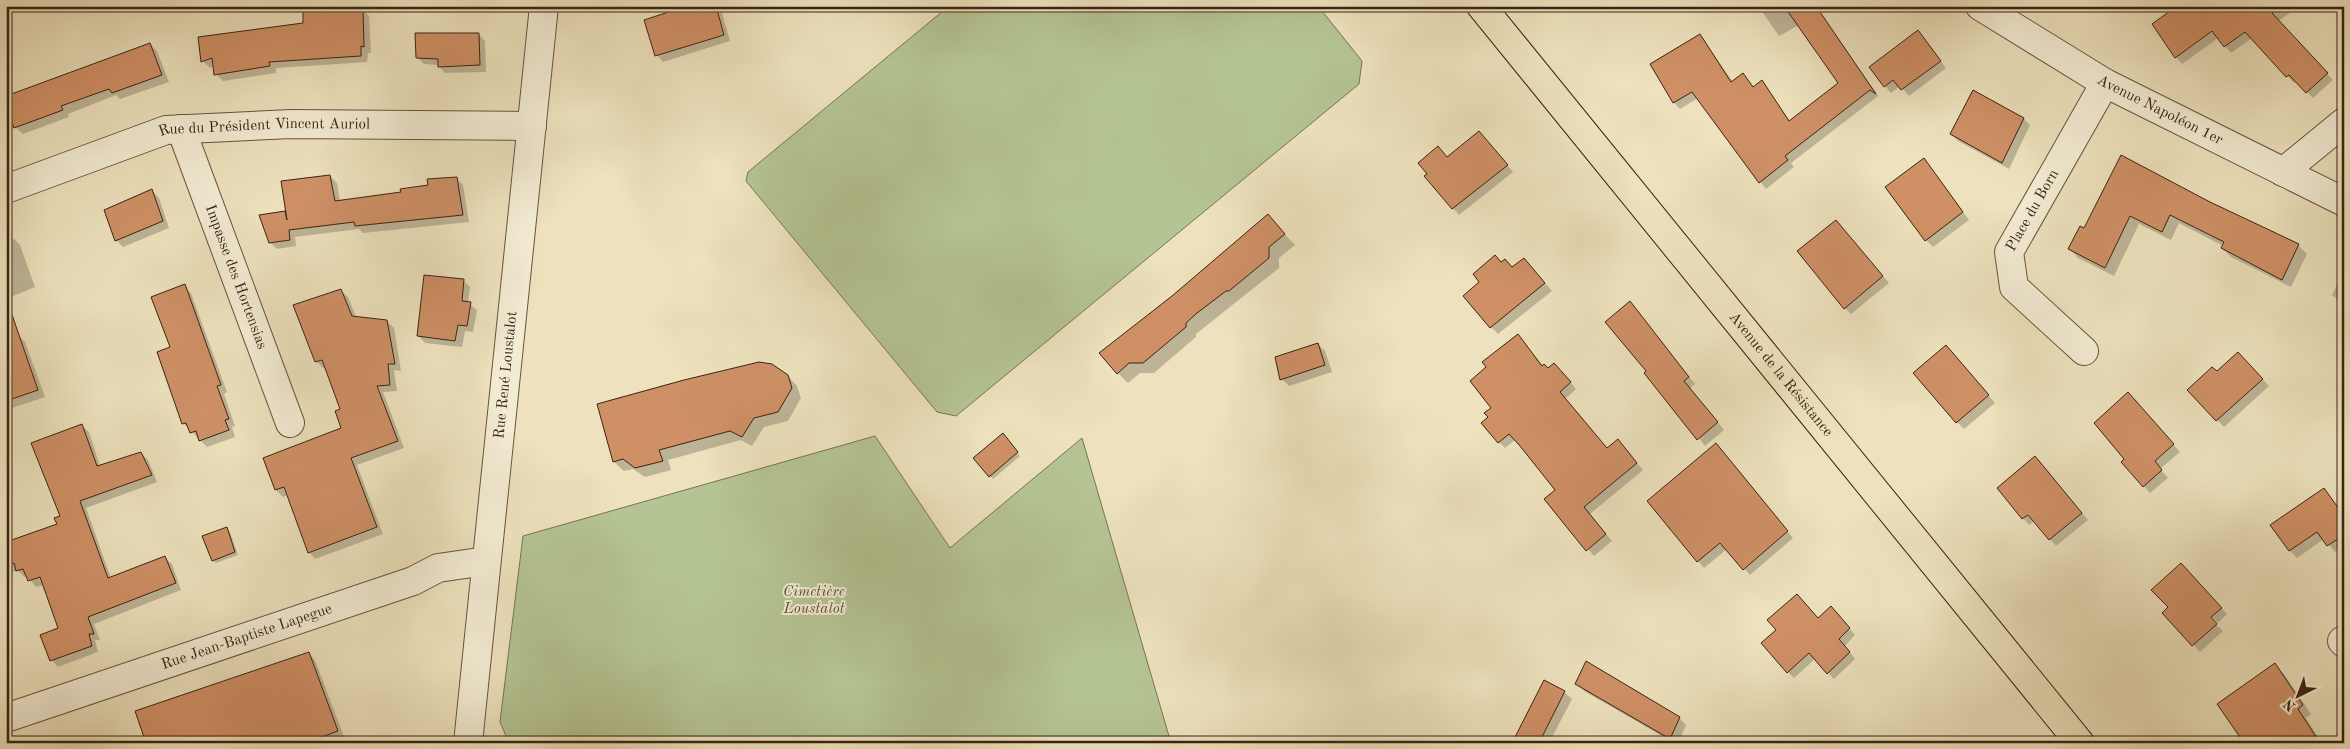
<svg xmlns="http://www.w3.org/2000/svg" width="2350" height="749" viewBox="0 0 2350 749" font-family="'Old Standard TT',serif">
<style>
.green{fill:#b5c493;stroke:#787453}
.shadow{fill:#0003}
.building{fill:#cf9066;stroke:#3a2313}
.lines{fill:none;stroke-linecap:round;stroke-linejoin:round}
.minor-casing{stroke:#67533e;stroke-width:30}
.major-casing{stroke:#3a2313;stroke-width:30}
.minor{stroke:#f3ecd4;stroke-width:28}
.major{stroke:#ede2bd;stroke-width:28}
.labels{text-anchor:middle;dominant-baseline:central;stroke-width:4;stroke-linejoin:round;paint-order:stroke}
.street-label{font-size:15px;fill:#3a2313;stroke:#f3ecd4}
.park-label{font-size:15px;font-style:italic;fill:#594b33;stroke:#f3ecd4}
</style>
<rect width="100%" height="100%" fill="#ede2bd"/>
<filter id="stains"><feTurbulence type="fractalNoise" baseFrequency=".004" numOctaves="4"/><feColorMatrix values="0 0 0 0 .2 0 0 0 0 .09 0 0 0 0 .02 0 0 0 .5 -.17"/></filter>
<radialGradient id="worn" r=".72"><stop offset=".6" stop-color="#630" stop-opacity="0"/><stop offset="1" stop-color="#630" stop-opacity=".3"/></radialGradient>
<g class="green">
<polygon points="949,6 1318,6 1362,61 1359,84 956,416 937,412 746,181 748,172"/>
<polygon points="875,436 950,548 1082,438 1171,743 509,743 500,722 523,536"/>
</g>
<g class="shadow">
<polygon points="666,6 720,6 730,41 663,62 657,55 669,14"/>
<polygon points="1758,6 1829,6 1820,12 1879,97 1878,96 1791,163 1794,167 1766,189 1698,98 1680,109 1674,103 1652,64 1700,35 1733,82 1742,75 1754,88 1762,82 1790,121 1840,84 1799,25 1779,36"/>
<polygon points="2179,6 2300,6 2278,21 2333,80 2313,98 2296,81 2294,83 2252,38 2231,53 2218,38 2182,64 2176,57"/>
<polygon points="362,9 369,16 371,53 368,53 367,62 276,68 276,73 223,81 216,74 214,66 210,68 203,61 305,24"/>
<polygon points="478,34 485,41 486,72 445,73 438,65 424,64 417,57"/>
<polygon points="1924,38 1946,68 1909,96 1900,86 1891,93 1885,86"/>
<polygon points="150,44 157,51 169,82 120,99 116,95 68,114 69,117 23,134 15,127 9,129 6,126 6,97"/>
<polygon points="2024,119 2030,125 2009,169 1958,141 1952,134"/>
<polygon points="1486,139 1513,172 1459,215 1453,208 1447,158"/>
<polygon points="2121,157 2209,203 2298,245 2307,254 2291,287 2231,257 2222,248 2223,246 2179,223 2171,240 2139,224 2114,276 2078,258 2070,249 2085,230"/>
<polygon points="1924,160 1969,220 1933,247 1926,240"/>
<polygon points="330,176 337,183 340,202 402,193 456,178 463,185 469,222 363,233 359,229 295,237 296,246 277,249 270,242 285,212 287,215"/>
<polygon points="152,191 159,198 169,228 123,247 116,240"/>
<polygon points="1268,216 1295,245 1279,258 1279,268 1196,334 1196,337 1154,373 1140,373 1128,383 1118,373 1173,297"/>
<polygon points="1842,228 1889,283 1851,314 1845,308"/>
<polygon points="14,239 20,245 35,287 6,299 6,241"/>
<polygon points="1524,259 1552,291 1498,334 1491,327 1502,263 1505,260 1513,268"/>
<polygon points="2344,271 2344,304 2332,295"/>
<polygon points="463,280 470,287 468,303 477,310 473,332 465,331 462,347 425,343 419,336"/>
<polygon points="184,286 191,293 227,392 224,394 235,426 232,427 235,437 207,447 184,424"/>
<polygon points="341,291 348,297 356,317 387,321 394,328 401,371 394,370 397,391 383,392 404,448 357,465 383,534 315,559 309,552 288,495 283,497 276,490 264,458 343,428 342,410 326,367 323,368 316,361"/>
<polygon points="1630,303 1695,384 1690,388 1724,430 1705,446 1648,371"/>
<polygon points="18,335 25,342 45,397 6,410 6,340"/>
<polygon points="1518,336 1543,366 1548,370 1561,371 1576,389 1565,399 1607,449 1618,440 1643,470 1590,514 1612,541 1594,556 1546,499 1557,490 1515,440 1505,448 1499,442 1490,417 1493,408 1488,368"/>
<polygon points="1318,344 1325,351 1332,372 1289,386 1282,379"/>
<polygon points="1946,346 1995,403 1964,429 1957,422"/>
<polygon points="2238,354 2269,386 2224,427 2217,420 2217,373"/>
<polygon points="787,375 797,386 801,398 788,421 764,427 752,446 741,440 668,460 671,470 645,477 633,469 624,471 614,462 599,405"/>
<polygon points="2135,401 2180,452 2160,469 2168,478 2150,493 2122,462 2126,459"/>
<polygon points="82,426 89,432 100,466 141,453 148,460 157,482 86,508 111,578 165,558 172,564 181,590 94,624 100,640 95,640 98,652 58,667 52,660 59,629 44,585 36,587 27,576 24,577 18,570 6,574 6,544 58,525"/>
<polygon points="1006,438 1020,456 993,479 990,476"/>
<polygon points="1722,451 1793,538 1750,575 1727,549 1704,568 1698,561"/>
<polygon points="2041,464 2088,520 2056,546 2034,521 2029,525 2023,518"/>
<polygon points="2324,489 2344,515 2344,546 2335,552 2324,539 2297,558 2290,551"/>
<polygon points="227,529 230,532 238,555 216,563 213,560"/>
<polygon points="2187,571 2227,614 2218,623 2207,612 2205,614 2223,631 2200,652 2164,613 2170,607"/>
<polygon points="1837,614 1855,635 1845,646 1855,659 1834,679 1815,659 1794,678 1788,672 1818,619"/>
<polygon points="309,654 315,660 344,737 329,743 147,743"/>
<polygon points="2275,665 2284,674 2311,714 2306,718 2322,743 2264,743"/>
<polygon points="1577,683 1679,718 1686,725 1678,743 1674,743 1584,691"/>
<polygon points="1564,692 1572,699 1549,743 1513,743"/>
</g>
<g class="building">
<polygon points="687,6 716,6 724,35 655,56 644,20"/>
<polygon points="1784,6 1816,6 1876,94 1870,90 1834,118 1785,156 1788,160 1759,183 1692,92 1673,103 1650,64 1700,34 1731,82 1743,73 1753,87 1762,80 1789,121 1838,83"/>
<polygon points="2177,6 2281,6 2272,13 2328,73 2306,93 2289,75 2286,77 2245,32 2224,47 2212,31 2175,58 2152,24"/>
<polygon points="363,7 364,47 361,46 361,56 269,62 270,66 214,75 212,58 201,62 198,37 303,23 303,12"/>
<polygon points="1918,30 1941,61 1901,90 1893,80 1884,87 1869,67"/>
<polygon points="415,33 479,33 480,65 438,67 438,59 416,58"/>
<polygon points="150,43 162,75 112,93 109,89 61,106 63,110 14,128 11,119 6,121 6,96"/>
<polygon points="1973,90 2024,118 2002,163 1950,134"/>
<polygon points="1479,131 1508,165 1452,209 1424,176 1427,174 1418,163 1438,146 1447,157"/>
<polygon points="2121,155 2210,202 2299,244 2282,280 2221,248 2224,242 2170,215 2162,232 2130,216 2105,268 2068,249 2080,226 2084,228"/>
<polygon points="1924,158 1963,212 1925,241 1885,187"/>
<polygon points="330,175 335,201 401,192 400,189 428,185 427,179 457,177 463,215 355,226 354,222 289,230 290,240 269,243 259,215 285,211 287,220 281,181"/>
<polygon points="152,189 163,221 115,241 104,210"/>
<polygon points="1268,214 1285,234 1269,247 1269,258 1229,291 1226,291 1197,313 1186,323 1186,327 1143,363 1129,363 1117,374 1099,353 1172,296"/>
<polygon points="1836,220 1883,276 1844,309 1797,251"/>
<polygon points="1495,255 1501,262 1505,259 1512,267 1524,258 1545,283 1490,328 1463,296 1479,282 1473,274"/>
<polygon points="424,275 464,279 462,301 471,302 467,326 458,325 455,341 417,336"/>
<polygon points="185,284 221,385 217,386 229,419 225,420 229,430 199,441 196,431 190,433 186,423 182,424 157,352 170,347 151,297"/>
<polygon points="341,289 352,316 387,320 395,364 388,364 390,385 377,386 398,441 351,458 377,527 308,553 284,487 275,490 263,458 341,428 335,411 340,409 322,360 315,362 293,305"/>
<polygon points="1630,301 1689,377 1684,381 1718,422 1697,440 1644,373 1646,371 1605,322"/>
<polygon points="10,309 38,390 6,401 6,310"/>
<polygon points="1518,334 1542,366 1544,364 1548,368 1554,363 1571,382 1560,392 1607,448 1618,439 1637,463 1584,507 1606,534 1586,551 1544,499 1555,490 1520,446 1509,434 1498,443 1481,423 1488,417 1484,413 1491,408 1470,381 1486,367 1482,362"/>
<polygon points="1318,343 1325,365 1280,380 1275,357"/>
<polygon points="1946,345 1989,395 1956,423 1913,373"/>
<polygon points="2238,352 2263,379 2216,421 2187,390 2212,367 2217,371"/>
<polygon points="759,362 772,364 788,375 792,388 778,412 754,418 742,437 730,431 659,450 663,461 635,468 623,459 613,462 597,404 684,380"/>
<polygon points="2128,392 2174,444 2155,461 2162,470 2143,487 2121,462 2124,459 2094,423"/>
<polygon points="82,424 97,466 141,452 152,475 80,501 108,578 165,556 176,583 88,617 94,634 89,634 92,646 50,661 40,635 58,628 40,577 28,581 23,569 16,571 14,563 6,566 6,542 57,524 54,518 60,516 31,443"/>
<polygon points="1003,433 1018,452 989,477 973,458"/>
<polygon points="1716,443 1788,531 1743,570 1720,543 1697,562 1647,501"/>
<polygon points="2035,456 2082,513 2049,540 2028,515 2022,519 1997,488"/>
<polygon points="2324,488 2344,516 2344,535 2327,546 2317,532 2289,551 2270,525"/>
<polygon points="227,527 235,552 212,561 202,536"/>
<polygon points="2181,563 2222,608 2211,617 2217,624 2192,646 2162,613 2168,607 2151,590"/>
<polygon points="1797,594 1818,618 1831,606 1850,628 1839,639 1850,652 1827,674 1809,653 1787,673 1761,643 1776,630 1767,620"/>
<polygon points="309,652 338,731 305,743 146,743 135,711"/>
<polygon points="1586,661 1680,717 1670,739 1575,684"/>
<polygon points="2275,663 2303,705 2298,709 2320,743 2244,743 2217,704"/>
<polygon points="1544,680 1565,691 1539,743 1512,743"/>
</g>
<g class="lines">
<defs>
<g id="minor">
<path id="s1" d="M1980,6L2105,83L2344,202"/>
<path id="s2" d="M181,129L290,423"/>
<polyline points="2283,172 2344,122"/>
<path id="s3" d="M6,189L166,130L291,124L532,126"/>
<path id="s4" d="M2084,351L2014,287L2009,252L2105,83"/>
<polyline points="2342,641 2344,643"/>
<path id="s5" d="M6,718L413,581L438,568L486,561"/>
<path id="s6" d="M468,743L544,6"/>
</g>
<g id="major">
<path id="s7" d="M1481,6L2080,743"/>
</g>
</defs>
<use href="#minor" class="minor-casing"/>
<use href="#major" class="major-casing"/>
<use href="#minor" class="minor"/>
<use href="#major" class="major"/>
</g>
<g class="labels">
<g class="street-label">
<text stroke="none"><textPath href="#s1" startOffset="208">Avenue Napoléon 1er</textPath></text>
<text stroke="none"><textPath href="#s3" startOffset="269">Rue du Président Vincent Auriol</textPath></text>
<text stroke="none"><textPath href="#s4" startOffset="178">Place du Born</textPath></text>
<text stroke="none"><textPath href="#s2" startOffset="158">Impasse des Hortensias</textPath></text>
<text stroke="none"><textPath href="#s6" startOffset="370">Rue René Loustalot</textPath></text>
<text stroke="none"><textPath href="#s7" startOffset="475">Avenue de la Résistance</textPath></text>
<text stroke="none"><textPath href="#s5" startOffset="254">Rue Jean-Baptiste Lapegue</textPath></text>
</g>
<g class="park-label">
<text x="814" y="592">Cimetière<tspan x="814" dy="17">Loustalot</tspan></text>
</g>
</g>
<rect width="2350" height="749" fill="none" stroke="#ede2bd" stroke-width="25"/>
<rect x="8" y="8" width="2335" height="734" fill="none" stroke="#3a2313" stroke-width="2.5"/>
<rect x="12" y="12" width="2325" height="724" fill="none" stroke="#3a2313"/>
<g transform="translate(2298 696) rotate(222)" stroke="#f3ecd4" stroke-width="4" paint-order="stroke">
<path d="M0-4L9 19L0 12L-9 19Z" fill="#3a2313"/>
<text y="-8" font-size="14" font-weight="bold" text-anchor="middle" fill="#3a2313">N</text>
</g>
<rect width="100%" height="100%" filter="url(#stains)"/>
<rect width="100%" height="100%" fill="url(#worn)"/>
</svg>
